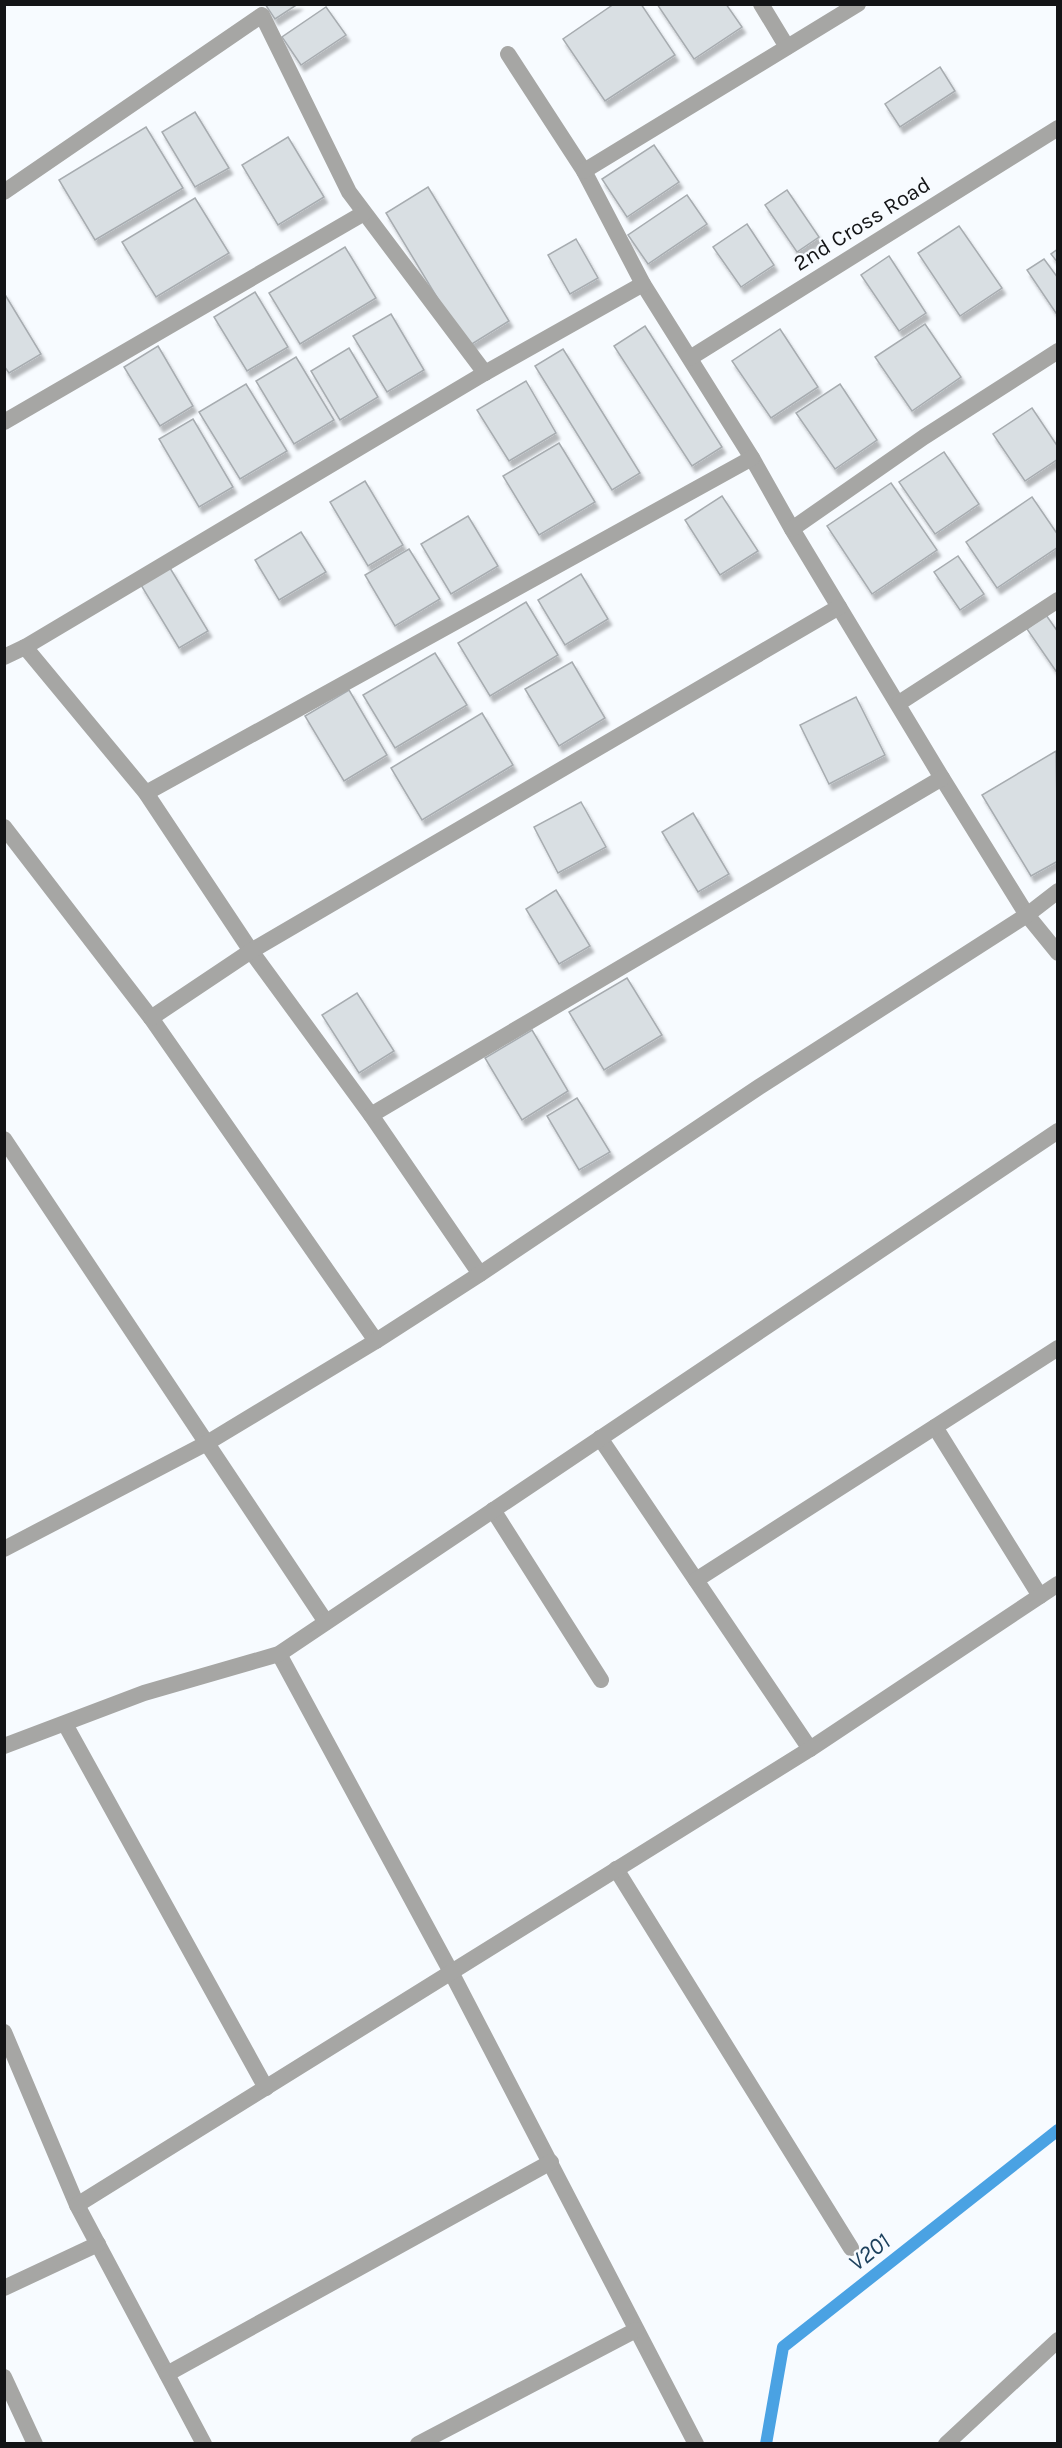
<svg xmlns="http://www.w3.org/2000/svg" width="1062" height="2448" viewBox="0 0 1062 2448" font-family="Karla,sans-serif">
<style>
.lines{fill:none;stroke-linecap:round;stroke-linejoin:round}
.stream{stroke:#4aa2e3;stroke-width:12}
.building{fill:#d9dfe3;stroke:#a7acb0;stroke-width:1.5;filter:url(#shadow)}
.minor{stroke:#a6a6a4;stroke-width:16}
.labels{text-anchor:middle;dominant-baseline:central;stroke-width:4.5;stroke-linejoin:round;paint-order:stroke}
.street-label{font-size:22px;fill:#131416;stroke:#f7fbff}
.water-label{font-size:24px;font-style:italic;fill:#1e425e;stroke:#f7fbff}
</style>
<defs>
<filter id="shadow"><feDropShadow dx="3.5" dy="6" stdDeviation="1.5" flood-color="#0004"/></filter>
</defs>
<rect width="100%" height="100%" fill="#f7fbff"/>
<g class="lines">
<polyline class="stream" points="766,2444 783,2347 1058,2130"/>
</g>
<g class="building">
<polygon points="265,4 298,4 275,19"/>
<polygon points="614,4 641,4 675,55 605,101 563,39"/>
<polygon points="657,4 726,4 742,27 694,59"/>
<polygon points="326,7 346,35 301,65 282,37"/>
<polygon points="940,67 955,91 900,127 885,104"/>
<polygon points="195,112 229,168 195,187 162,132"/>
<polygon points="146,127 183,188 95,240 59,180"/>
<polygon points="288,137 324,197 278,225 242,165"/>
<polygon points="654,145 679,182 627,217 602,179"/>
<polygon points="428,187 509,321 467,347 386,213"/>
<polygon points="787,190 819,237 797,252 765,205"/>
<polygon points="687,195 707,224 648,264 628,235"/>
<polygon points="195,198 229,253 156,297 122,242"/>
<polygon points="747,224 774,265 741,287 713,247"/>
<polygon points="959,226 1002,288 960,316 918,253"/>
<polygon points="576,239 598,278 570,294 548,255"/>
<polygon points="345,247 376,298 300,344 269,293"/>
<polygon points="1058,249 1058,263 1051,254"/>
<polygon points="889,256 926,313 899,331 861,275"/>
<polygon points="1044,259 1058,278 1058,316 1027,270"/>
<polygon points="255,292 288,347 247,371 214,317"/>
<polygon points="4,293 41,354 9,373 4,366"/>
<polygon points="391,314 424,370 387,392 353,336"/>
<polygon points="925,324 961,377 912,411 875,357"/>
<polygon points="645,326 722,447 692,466 614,346"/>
<polygon points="780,329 818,387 771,418 732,361"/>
<polygon points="158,346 193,406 160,426 124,367"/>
<polygon points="349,348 378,397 340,420 311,371"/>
<polygon points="563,349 640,473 612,490 535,366"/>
<polygon points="296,357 334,420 294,444 256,381"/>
<polygon points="526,381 556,433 509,461 477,410"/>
<polygon points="246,384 287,451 240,479 199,412"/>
<polygon points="840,384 877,440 835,469 796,413"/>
<polygon points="1032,408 1058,447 1058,459 1025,481 993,434"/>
<polygon points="193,419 233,487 199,507 159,439"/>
<polygon points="559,443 595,502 539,535 503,476"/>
<polygon points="944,452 979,504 935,534 899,482"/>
<polygon points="365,481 403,545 368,566 330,502"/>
<polygon points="891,483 937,550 872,594 827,526"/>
<polygon points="722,496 758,551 720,575 685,520"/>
<polygon points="1032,497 1058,535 1058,547 997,588 966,542"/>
<polygon points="468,516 498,566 451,594 421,544"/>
<polygon points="301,532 326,572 279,600 255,560"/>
<polygon points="409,549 440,599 395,626 365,575"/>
<polygon points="958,556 984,594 960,610 934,572"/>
<polygon points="170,568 208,631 179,648 141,585"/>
<polygon points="581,574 608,619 565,645 538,600"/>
<polygon points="526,602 558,655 490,696 458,643"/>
<polygon points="1046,615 1058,632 1058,674 1027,629"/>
<polygon points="435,653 467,705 395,748 363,695"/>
<polygon points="572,662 605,718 559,746 525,689"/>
<polygon points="349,690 387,755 344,781 305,716"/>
<polygon points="856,697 885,755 829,784 800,725"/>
<polygon points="482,713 513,765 422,820 391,768"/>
<polygon points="1056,751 1058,861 1031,876 982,795"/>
<polygon points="581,802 606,847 558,873 534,827"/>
<polygon points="693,813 729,874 698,892 662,832"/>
<polygon points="556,890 590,946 559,964 526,909"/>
<polygon points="627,978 662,1035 604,1070 569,1012"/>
<polygon points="357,993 394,1051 359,1073 322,1015"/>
<polygon points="532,1030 568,1091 522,1120 485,1058"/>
<polygon points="577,1098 610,1152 579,1170 547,1116"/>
</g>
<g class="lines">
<g class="minor">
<polyline points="761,4 787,47"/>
<polyline points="508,54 584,171 643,284 752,458 792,529 942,778 1027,915 1058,953"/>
<polyline points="584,171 858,4"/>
<polyline points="4,192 262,15 349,192 485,373"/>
<polyline points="690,358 1058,128"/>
<polyline points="4,422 364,213"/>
<polyline points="792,529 924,437 1058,351"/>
<polyline points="25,647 146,793 251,951 371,1115 480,1274"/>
<polyline points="4,657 25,647 485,373 643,284"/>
<polyline points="899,703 1058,600"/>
<polyline points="146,793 752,458"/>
<polyline points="4,827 151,1018 376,1341"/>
<polyline points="151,1018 251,951 839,607"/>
<polyline points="371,1115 942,778"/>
<polyline points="4,1139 326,1622"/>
<polyline points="935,1427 1040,1596"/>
<polyline points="600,1438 810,1749"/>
<polyline points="493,1510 601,1680"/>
<polyline points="4,1549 207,1443 376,1341 480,1274 759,1087 1027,915 1058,891"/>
<polyline points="696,1580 1058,1348"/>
<polyline points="279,1654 451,1972 696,2444"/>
<polyline points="65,1724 266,2088"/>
<polyline points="4,1746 144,1693 279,1654 1058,1131"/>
<polyline points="616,1869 851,2248"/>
<polyline points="4,2032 77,2205 204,2444"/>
<polyline points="77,2205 810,1749 1058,1584"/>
<polyline points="4,2288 98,2244"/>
<polyline points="167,2374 551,2162"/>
<polyline points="4,2377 35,2444"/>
<polyline points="418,2444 636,2330"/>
<polyline points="946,2444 1058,2340"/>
</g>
</g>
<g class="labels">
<g class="street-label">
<text transform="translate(862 224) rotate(-32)">2nd Cross Road</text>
</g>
<g class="water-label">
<text transform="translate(869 2252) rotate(-38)">V201</text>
</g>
</g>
<rect width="1062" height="2448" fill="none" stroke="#131416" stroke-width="12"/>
</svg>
